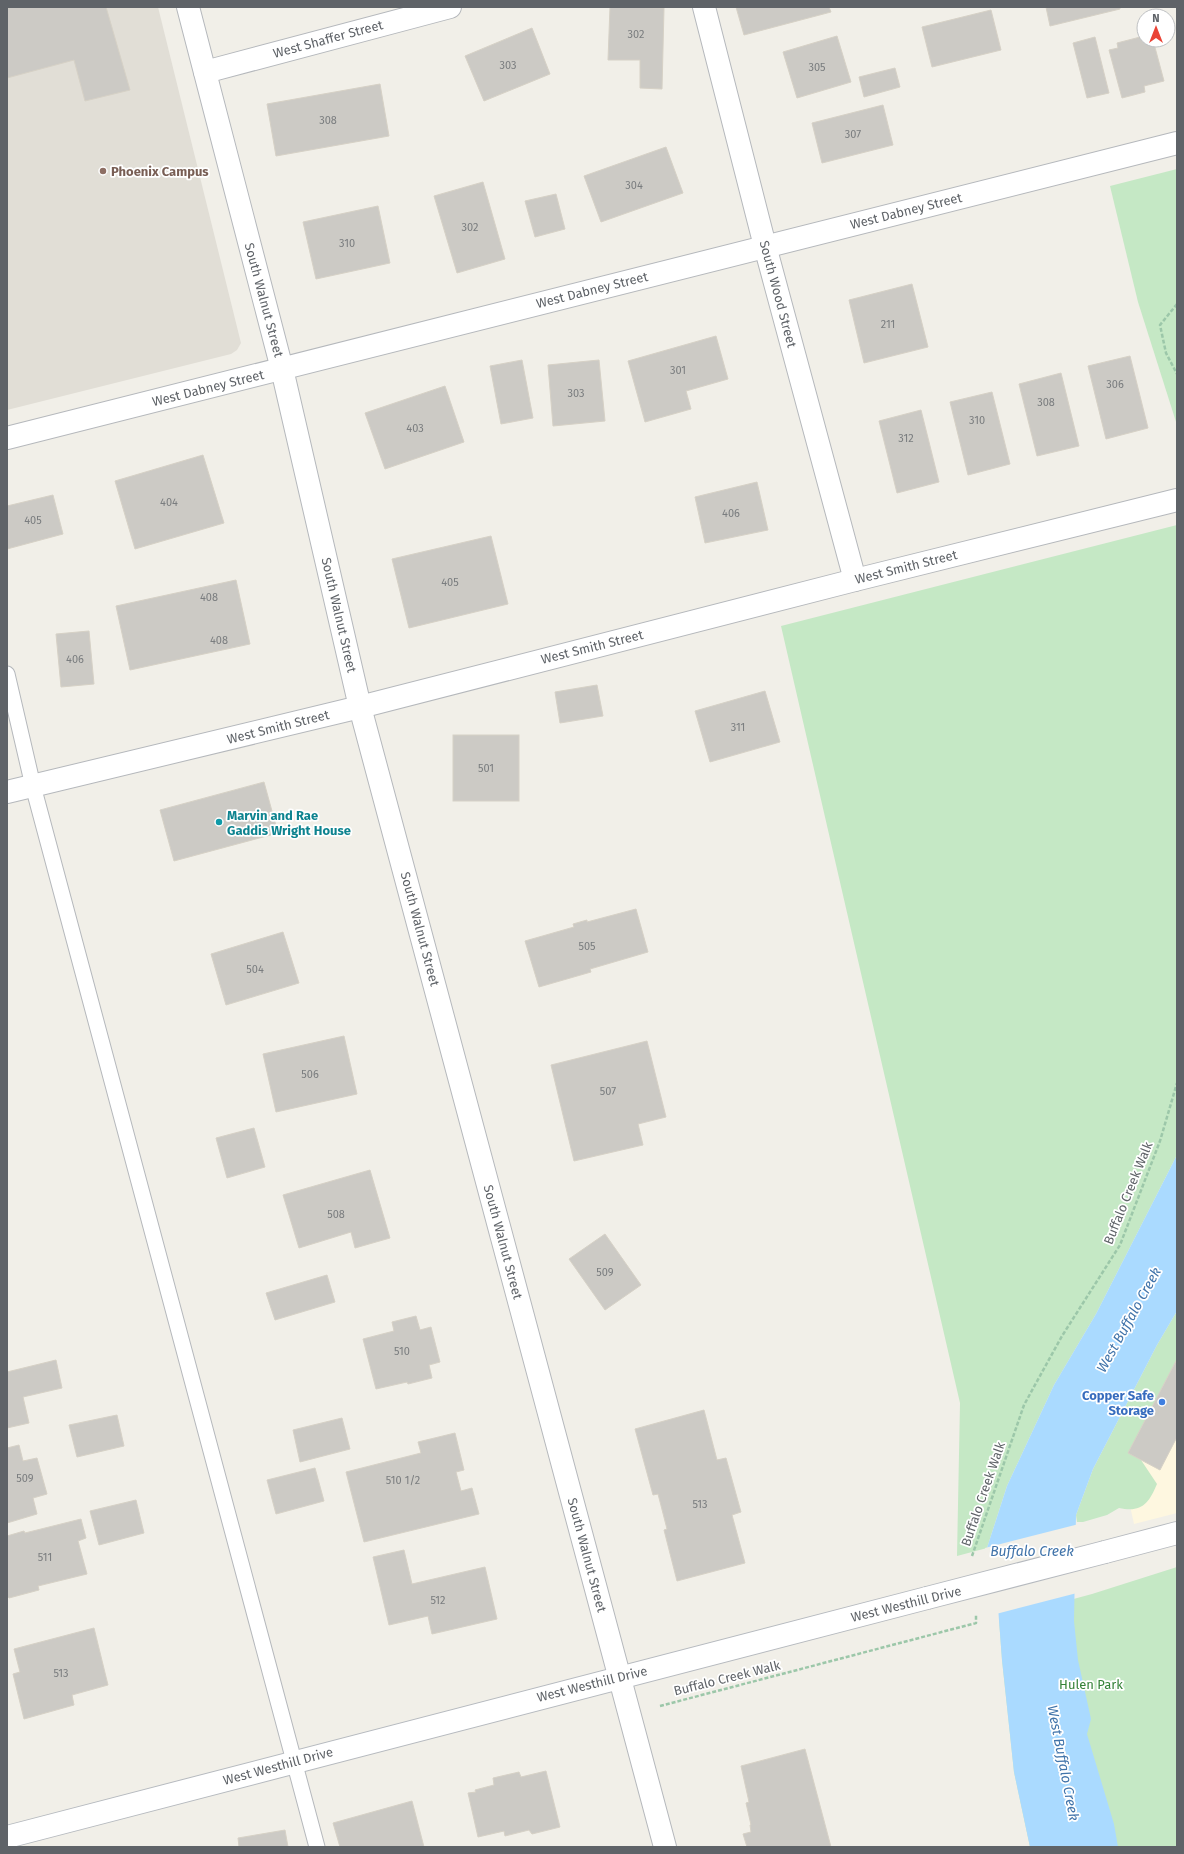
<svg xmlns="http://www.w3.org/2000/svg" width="1184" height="1854" viewBox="0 0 1184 1854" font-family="'Fira Sans',sans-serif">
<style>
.commercial{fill:#fef7e0}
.education{fill:#e1ded6}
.green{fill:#c5e8c5}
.water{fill:#aadaff}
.pier{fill:#f1efe8}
.building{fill:#cccac5;stroke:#d6d1c6}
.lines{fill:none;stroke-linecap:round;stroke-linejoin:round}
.lane-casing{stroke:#b5b8bc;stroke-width:17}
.street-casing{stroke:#b5b8bc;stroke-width:24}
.secondary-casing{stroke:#b6babf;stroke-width:24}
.path{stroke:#9cc7a9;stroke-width:2.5;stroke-dasharray:4 2;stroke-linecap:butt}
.lane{stroke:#fff;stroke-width:15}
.street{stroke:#fff;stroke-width:22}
.secondary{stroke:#fff;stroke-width:22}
.secondary-bridge-casing{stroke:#b6babf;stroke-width:24;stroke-linecap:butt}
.secondary-bridge{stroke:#fff;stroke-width:22}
.education-dot{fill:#8d6e63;stroke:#fff;stroke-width:1.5}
.culture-dot{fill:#0f9aa8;stroke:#fff;stroke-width:1.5}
.shop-dot{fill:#3f7fe0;stroke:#fff;stroke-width:1.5}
.labels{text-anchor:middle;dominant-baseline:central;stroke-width:3.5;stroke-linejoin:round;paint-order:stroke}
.number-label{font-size:11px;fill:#7a7d7f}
.street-label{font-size:13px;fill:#5f6368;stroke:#fff}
.education-label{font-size:13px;font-weight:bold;fill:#785e54;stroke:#fff;text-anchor:start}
.culture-label{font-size:13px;font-weight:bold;fill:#0d838f;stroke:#fff;text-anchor:start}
.shop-label{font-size:13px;font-weight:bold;fill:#366cbe;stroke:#fff;text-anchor:end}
.park-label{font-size:13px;fill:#348238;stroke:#fff}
.water-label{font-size:14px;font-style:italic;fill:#4174aa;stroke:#fff}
</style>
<rect width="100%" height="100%" fill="#f1efe8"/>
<polygon class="commercial" points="1177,1347 1177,1513 1134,1524 1119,1457"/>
<polygon class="education" points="7,7 158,7 239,335 241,343 237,350 231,354 7,410"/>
<g class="green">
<polygon points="1177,169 1177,425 1138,302 1110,186"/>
<polygon points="1177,525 1177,1155 1096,1314 1054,1385 1007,1486 987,1548 957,1556 960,1403 781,626"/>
<path d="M1177,1311V1359L1128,1453L1141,1460L1157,1484C1149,1503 1142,1513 1119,1508L1107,1515L1083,1522H1077L1076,1515L1093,1469L1157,1345Z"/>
<polygon points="1177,1567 1177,1847 1030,1847 1014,1772 1002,1660 999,1619 1092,1594"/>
</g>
<polygon class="water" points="1177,1155 1177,1311 1157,1345 1093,1469 1076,1515 1074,1621 1078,1660 1091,1719 1087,1734 1114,1824 1118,1847 1030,1847 1014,1772 1002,1660 998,1607 987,1548 1007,1486 1054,1385 1096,1314"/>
<polygon class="pier" points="1079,1524 1077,1593 996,1614 985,1548"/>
<g class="building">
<polygon points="7,7 106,7 130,90 85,101 74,60 7,78"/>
<polygon points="610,7 664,8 662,89 640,88 640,60 608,60"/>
<polygon points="736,7 829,7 831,12 744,35"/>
<polygon points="1046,7 1120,7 1120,9 1050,26"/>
<polygon points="991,10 1001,50 932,67 922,27"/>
<polygon points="532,28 550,74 484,101 465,56"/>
<polygon points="837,36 851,82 797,98 783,52"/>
<polygon points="1144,36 1144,40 1153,40 1164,81 1144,86 1145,92 1122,98 1109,50 1118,48 1117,43"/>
<polygon points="1095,37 1109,93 1087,98 1073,43"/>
<polygon points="895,68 900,87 864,97 859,77"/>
<polygon points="380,84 389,136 276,156 267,104"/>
<polygon points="883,105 893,145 822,163 812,123"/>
<polygon points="666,147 683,193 601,222 584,176"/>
<polygon points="483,182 505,259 457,273 434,196"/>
<polygon points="556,194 565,229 535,237 525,201"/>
<polygon points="378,206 390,263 316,279 303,222"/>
<polygon points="912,284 928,347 864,363 849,300"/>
<polygon points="716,336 728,379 686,391 691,409 645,422 628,361"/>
<polygon points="1130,356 1148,428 1106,439 1088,366"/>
<polygon points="522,360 533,418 501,424 490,366"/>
<polygon points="599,360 605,421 553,426 548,365"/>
<polygon points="1061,373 1079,446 1037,456 1019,384"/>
<polygon points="445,386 464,442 385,469 365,413"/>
<polygon points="992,392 1010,464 968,475 950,402"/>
<polygon points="921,410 939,482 897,493 879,421"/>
<polygon points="203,455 224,523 135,549 115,481"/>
<polygon points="757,482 768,530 705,543 695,497"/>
<polygon points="53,495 63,534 7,549 7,506"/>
<polygon points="491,536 508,604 409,628 392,559"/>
<polygon points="236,580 250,644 130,670 116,606"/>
<polygon points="89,631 94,684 61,687 56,634"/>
<polygon points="597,685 603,716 560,723 555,692"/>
<polygon points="765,691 780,742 710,762 695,711"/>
<rect x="453" y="735" width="66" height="66"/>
<polygon points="264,782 278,833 174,861 160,810"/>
<polygon points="636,909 648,952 590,969 591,972 539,987 525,941 574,927 573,924 587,920 587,922"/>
<polygon points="283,932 299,983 226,1005 211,954"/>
<polygon points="344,1036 357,1094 276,1112 263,1054"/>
<polygon points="647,1041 666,1117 638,1124 643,1145 574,1161 551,1065"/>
<polygon points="254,1128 265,1167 227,1178 216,1138"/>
<polygon points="370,1170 390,1238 355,1248 351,1232 299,1248 283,1195"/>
<polygon points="605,1234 641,1285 605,1310 569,1259"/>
<polygon points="327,1275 335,1302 275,1320 266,1293"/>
<polygon points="416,1316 420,1330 431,1327 440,1362 429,1365 432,1378 408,1384 407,1382 376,1389 363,1339 394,1331 392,1322"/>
<polygon points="1177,1359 1177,1437 1160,1470 1128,1453"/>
<polygon points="56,1360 62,1388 23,1397 29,1423 7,1428 7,1372"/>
<polygon points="704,1410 717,1460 726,1458 741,1512 732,1515 745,1563 677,1581 664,1530 667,1529 658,1494 653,1495 635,1429"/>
<polygon points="117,1415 124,1446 77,1457 69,1425"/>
<polygon points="342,1418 350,1449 300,1462 293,1430"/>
<polygon points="455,1433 464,1470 456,1472 461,1491 472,1488 479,1514 364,1542 346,1472 421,1453 418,1442"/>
<polygon points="19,1445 23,1461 37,1458 47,1494 33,1498 37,1514 7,1523 7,1448"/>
<polygon points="315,1468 324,1501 276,1514 267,1480"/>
<polygon points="136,1500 144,1533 99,1545 90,1511"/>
<polygon points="81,1519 86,1538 78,1541 87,1574 38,1586 39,1590 9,1598 7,1596 7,1536 24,1531 25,1533"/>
<polygon points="404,1550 412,1584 485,1567 497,1619 432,1634 428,1616 389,1625 373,1557"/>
<polygon points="94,1628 108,1685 72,1695 74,1705 24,1719 13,1674 20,1672 14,1649"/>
<polygon points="805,1749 831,1847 747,1847 743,1834 751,1832 750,1825 751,1825 746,1803 749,1802 741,1766"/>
<polygon points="546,1771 560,1827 532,1834 529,1830 505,1836 504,1831 478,1837 468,1793 476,1792 475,1790 494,1785 493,1778 519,1772 521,1777"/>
<polygon points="412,1801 424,1847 340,1847 333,1823"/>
<polygon points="285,1830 288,1847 239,1847 238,1838"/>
</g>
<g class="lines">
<defs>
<polyline id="lane" points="7,674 33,786 317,1847"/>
<g id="street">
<polyline points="188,7 282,369 360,707 665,1847"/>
<polyline points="704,7 765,246 855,580"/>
<polyline points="205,72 450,7"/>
<polyline points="7,438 1177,143"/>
<polyline points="7,792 360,707 855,580 1177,500"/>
</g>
<g id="secondary">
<polyline points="1105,1552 1177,1533"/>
<polyline points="7,1837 927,1598"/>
</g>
</defs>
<use href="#lane" class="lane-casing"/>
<use href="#street" class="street-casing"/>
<use href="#secondary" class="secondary-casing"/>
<g class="path">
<polyline points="1177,304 1160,325 1166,353 1177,374"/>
<polyline points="972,1556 1024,1405 1062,1336 1120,1245 1160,1141 1177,1083"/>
<polyline points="660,1706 976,1623 976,1615"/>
</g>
<use href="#lane" class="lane"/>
<use href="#street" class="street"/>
<use href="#secondary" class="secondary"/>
<defs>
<polyline id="secondary-bridge" points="927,1598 1105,1552"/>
</defs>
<use href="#secondary-bridge" class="secondary-bridge-casing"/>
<use href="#secondary-bridge" class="secondary-bridge"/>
</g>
<circle class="education-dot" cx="103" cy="171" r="4"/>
<circle class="culture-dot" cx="219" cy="822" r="4"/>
<circle class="shop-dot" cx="1162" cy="1402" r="4"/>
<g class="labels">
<g class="number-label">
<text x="636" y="34">302</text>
<text x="508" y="65">303</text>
<text x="817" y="67">305</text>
<text x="328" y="120">308</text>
<text x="853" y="134">307</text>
<text x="634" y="185">304</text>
<text x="470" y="227">302</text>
<text x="347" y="243">310</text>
<text x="888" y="324">211</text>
<text x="678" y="370">301</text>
<text x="1115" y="384">306</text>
<text x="576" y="393">303</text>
<text x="1046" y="402">308</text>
<text x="977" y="420">310</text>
<text x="415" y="428">403</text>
<text x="906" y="438">312</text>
<text x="169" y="502">404</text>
<text x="731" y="513">406</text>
<text x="33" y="520">405</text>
<text x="450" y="582">405</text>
<text x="209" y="597">408</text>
<text x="219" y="640">408</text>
<text x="75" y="659">406</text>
<text x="738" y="727">311</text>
<text x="486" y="768">501</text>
<text x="587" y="946">505</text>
<text x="255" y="969">504</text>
<text x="310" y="1074">506</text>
<text x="608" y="1091">507</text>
<text x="336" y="1214">508</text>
<text x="605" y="1272">509</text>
<text x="402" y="1351">510</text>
<text x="25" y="1478">509</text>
<text x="403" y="1480">510 1/2</text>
<text x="700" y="1504">513</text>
<text x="45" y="1557">511</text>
<text x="438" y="1600">512</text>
<text x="61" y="1673">513</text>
</g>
<g class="street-label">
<text transform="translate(328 39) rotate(-15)">West Shaffer Street</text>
<text transform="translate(906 211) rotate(-14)">West Dabney Street</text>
<text transform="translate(592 290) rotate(-14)">West Dabney Street</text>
<text transform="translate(778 294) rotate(75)">South Wood Street</text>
<text transform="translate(264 300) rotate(75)">South Walnut Street</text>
<text transform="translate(208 388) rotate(-14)">West Dabney Street</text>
<text transform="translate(906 567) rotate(-14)">West Smith Street</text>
<text transform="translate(339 615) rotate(77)">South Walnut Street</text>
<text transform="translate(592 647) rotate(-14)">West Smith Street</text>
<text transform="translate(278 727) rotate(-14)">West Smith Street</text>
<text transform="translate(420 929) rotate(75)">South Walnut Street</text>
<text transform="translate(1128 1193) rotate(-68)">Buffalo Creek Walk</text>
<text transform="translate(503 1242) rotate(75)">South Walnut Street</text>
<text transform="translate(983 1494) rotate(-71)">Buffalo Creek Walk</text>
<text transform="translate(587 1555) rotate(75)">South Walnut Street</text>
<text transform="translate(906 1604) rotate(-14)">West Westhill Drive</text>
<text transform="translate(727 1678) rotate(-14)">Buffalo Creek Walk</text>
<text transform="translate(592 1684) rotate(-14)">West Westhill Drive</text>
<text transform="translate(278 1766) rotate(-15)">West Westhill Drive</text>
</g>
<g class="education-label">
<text x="111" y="171">Phoenix Campus</text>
</g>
<g class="culture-label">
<text x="227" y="815">Marvin and Rae<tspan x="227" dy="15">Gaddis Wright House</tspan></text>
</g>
<g class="shop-label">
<text x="1154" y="1395">Copper Safe<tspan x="1154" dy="15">Storage</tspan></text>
</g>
<g class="park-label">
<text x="1091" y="1684">Hulen Park</text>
</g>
<g class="water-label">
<text transform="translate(1129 1320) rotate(-61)">West Buffalo Creek</text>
<text x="1032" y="1551">Buffalo Creek</text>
<text transform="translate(1063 1763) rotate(79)">West Buffalo Creek</text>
</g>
</g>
<rect width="1184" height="1854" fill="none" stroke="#5f6368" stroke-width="16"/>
<g transform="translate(1156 28)"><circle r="19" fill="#ffffff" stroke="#bfc1c3"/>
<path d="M0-3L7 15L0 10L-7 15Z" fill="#ea4335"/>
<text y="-6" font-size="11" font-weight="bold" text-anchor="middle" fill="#5f6368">N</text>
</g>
</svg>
